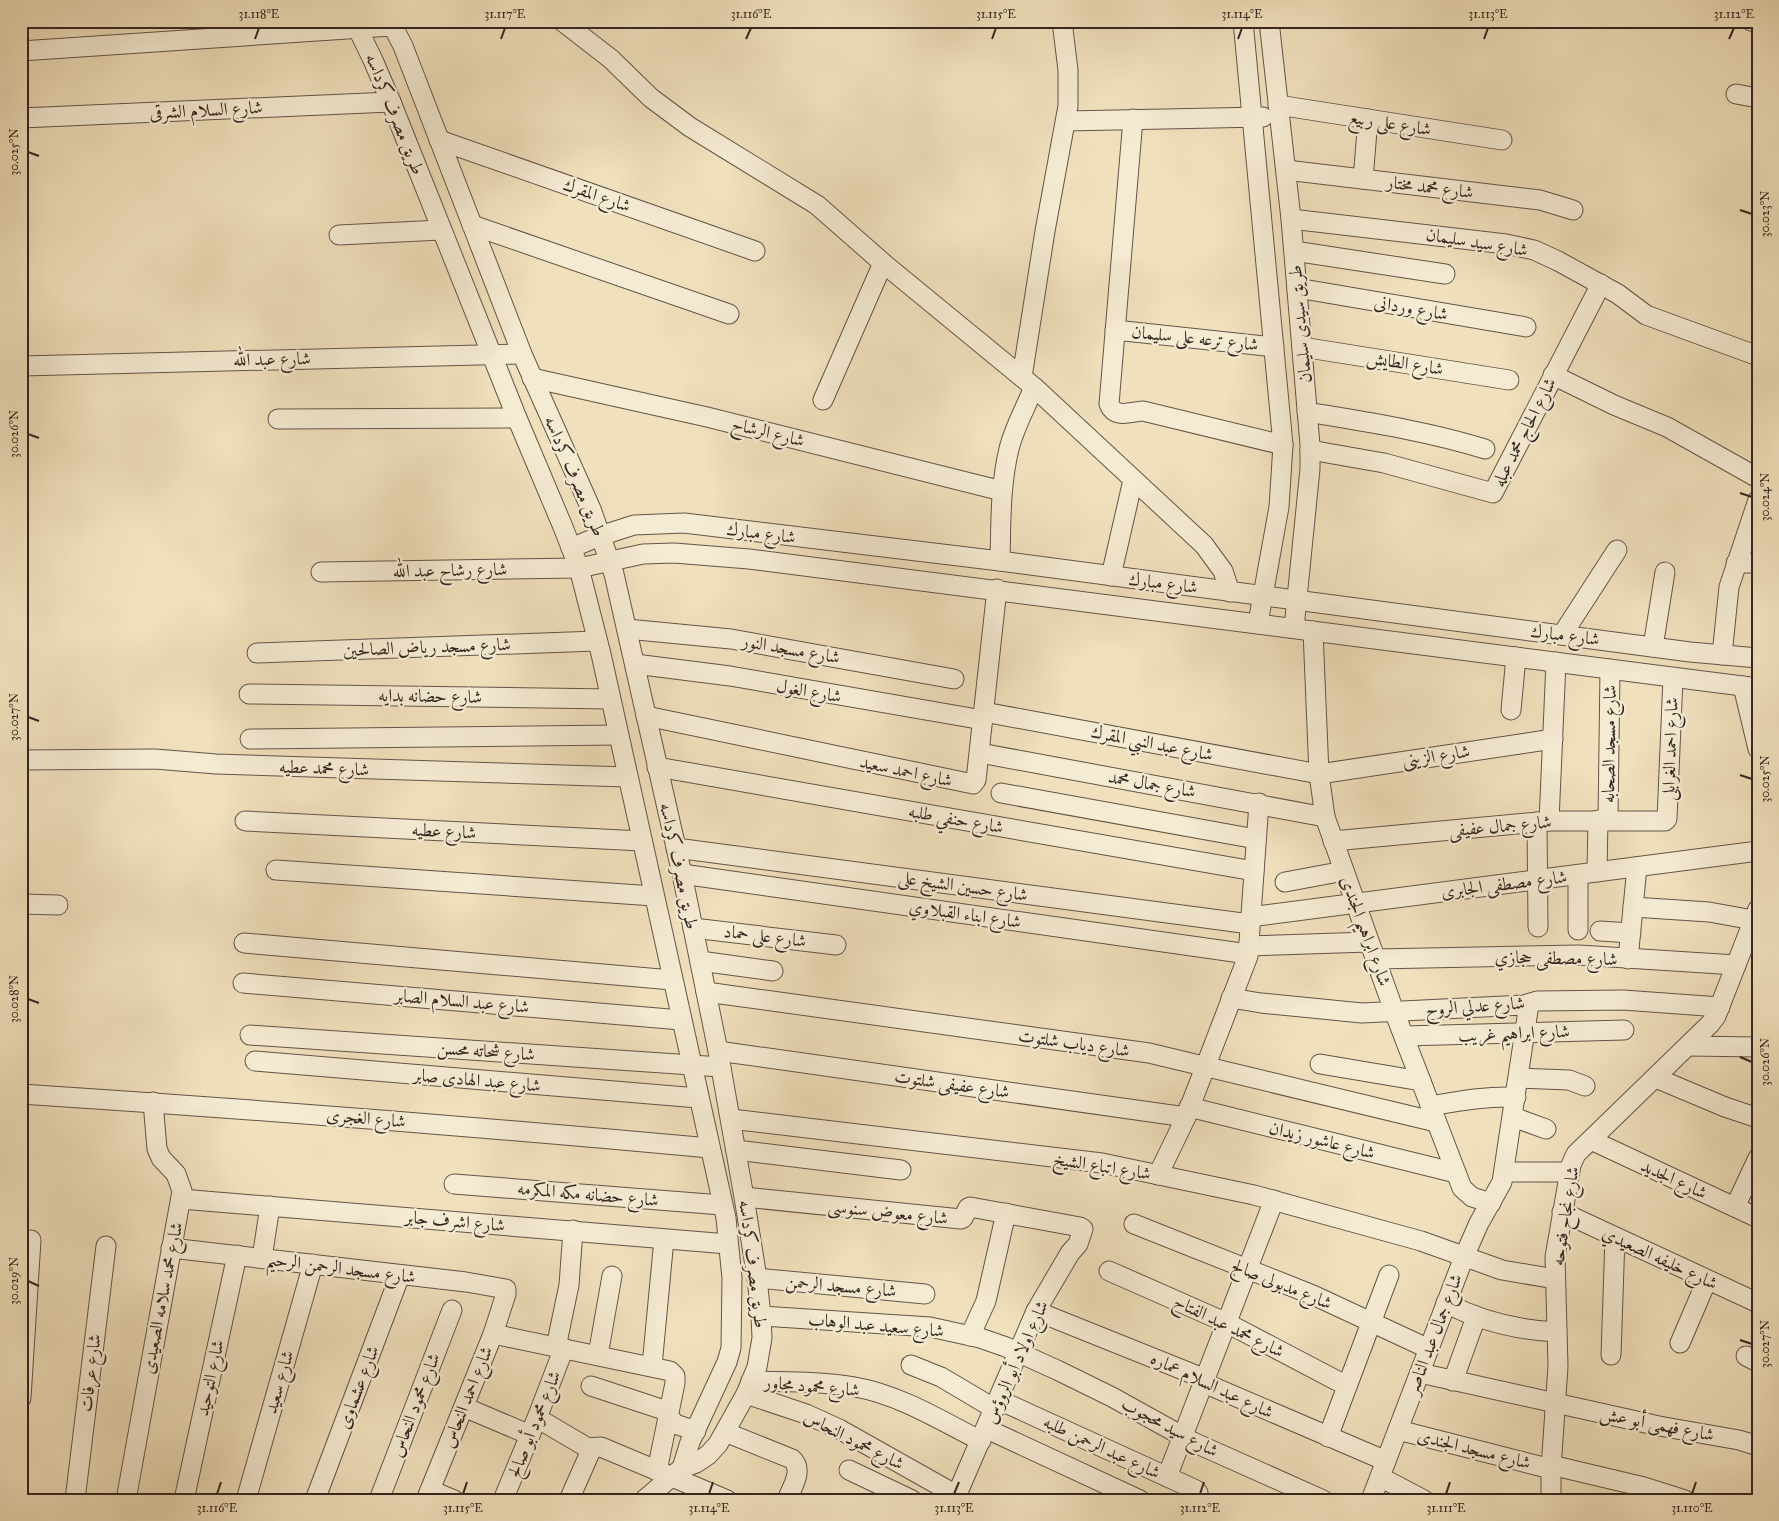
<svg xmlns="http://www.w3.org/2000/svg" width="1779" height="1521" viewBox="0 0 1779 1521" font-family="'IM FELL Great Primer',Amiri,serif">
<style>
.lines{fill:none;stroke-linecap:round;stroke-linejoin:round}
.minor-casing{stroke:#635448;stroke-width:21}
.minor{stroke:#f5ebd3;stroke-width:19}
.ticks{fill:none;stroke:#342621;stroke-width:2}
.labels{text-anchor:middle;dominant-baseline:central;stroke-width:4.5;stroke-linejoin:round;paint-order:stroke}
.street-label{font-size:18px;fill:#342621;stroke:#f5ebd3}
.neatline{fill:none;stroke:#342621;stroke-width:2}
.ticks-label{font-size:12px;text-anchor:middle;fill:#342621}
</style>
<rect width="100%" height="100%" fill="#f0e0bc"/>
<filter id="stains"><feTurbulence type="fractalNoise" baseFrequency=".004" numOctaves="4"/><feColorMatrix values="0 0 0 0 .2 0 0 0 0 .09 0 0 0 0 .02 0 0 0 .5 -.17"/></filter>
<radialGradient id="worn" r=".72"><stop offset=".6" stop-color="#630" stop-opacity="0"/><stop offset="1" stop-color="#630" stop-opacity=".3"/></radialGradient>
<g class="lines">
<defs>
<g id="minor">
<polyline points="354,21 373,60 391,102 517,418 563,527 579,568 601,654 726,1218 732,1278 731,1348 727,1362 690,1442 682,1468"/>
<polyline points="390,21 403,46 522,354 591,509 614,574 682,874 718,1051 744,1197 757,1278 761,1316 762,1338 757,1367 746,1394 718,1444 708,1455 696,1463 682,1468 644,1500"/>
<polyline points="562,21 611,59 651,98 690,127 817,205 883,263 1034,387 1204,545 1223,571 1230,592"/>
<polyline points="1243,21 1283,445 1279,507 1258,623"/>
<polyline points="1269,21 1291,219 1310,445 1310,469 1294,628"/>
<polyline points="1751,21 1758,22"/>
<polyline points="21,51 392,26"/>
<polyline points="1736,94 1758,98"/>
<polyline points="1278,105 1502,140"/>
<polyline points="21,118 391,102"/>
<path d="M1133,119L1109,404C1115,419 1130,412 1143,411L1283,445"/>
<polyline points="1066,121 1263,117"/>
<polyline points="439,140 755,251"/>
<polyline points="1286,170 1540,200 1573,210"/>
<polyline points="1363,179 1368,119"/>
<polyline points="1291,219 1506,244 1534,250 1558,261 1618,294 1646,315 1758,356"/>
<polyline points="472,225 729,314"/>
<polyline points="339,235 441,230"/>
<polyline points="1294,251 1445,274"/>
<polyline points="1297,288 1526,327"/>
<polyline points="1115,330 1274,347"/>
<polyline points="1302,347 1509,380"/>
<polyline points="21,366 522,354"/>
<polyline points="1553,375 1614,405 1667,427 1758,478"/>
<polyline points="1022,377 1045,231 1068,106 1068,70 1062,21"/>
<polyline points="532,378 707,417 1002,491"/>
<polyline points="823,400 883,263"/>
<path d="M1307,412C1367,422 1427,431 1485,449"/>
<polyline points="278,419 517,418"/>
<polyline points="1310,450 1384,463 1493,493 1601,284"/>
<polyline points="571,548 600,536 634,525 684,523 1000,561 1690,652 1758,658"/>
<path d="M1000,561C1001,523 1000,486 1009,449C1014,428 1026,407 1034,387"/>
<polyline points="1736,563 1758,563"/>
<polyline points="321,572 579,568 643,554 674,553 749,559 1758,688"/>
<polyline points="1111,576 1133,480"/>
<polyline points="627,629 731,639 954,679"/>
<polyline points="1313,631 1319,774 1325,817 1394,1011 1462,1188 1472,1197 1491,1203"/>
<polyline points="1562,635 1617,550"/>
<polyline points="1653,647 1665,572"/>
<polyline points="257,653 597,641"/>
<polyline points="1722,655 1729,587 1758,500"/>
<polyline points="635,664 730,676 983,720"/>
<polyline points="1743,686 1758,749"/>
<polyline points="249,694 610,699"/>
<polyline points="1511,710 1516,657"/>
<polyline points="984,712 1319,774 1553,739"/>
<polyline points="646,716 973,784 976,780 997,589"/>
<polyline points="250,739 618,735"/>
<polyline points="980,753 1325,817"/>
<polyline points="21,760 155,759 216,764 628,777"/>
<polyline points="657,767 1254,871"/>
<polyline points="1001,793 1256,839"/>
<polyline points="1608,820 1610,669"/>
<polyline points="245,821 642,841"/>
<polyline points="1549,821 1556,662"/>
<polyline points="1537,822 1538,927"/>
<polyline points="1333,841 1549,821 1665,821 1667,819 1673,678"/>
<polyline points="676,848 1250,924"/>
<polyline points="276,870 654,896"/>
<polyline points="1597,872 1598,820"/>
<polyline points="682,874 1248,954"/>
<polyline points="1578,875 1578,930"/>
<polyline points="1285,882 1344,871"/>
<polyline points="21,904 58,905"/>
<polyline points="1633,907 1709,912 1753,920"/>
<polyline points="1250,917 1758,851"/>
<polyline points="693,928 836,945"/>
<polyline points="1600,931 1631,933"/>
<polyline points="244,943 672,980"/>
<polyline points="1248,946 1369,942"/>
<polyline points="1376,959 1579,955 1736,965"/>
<polyline points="1628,959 1637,867"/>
<polyline points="700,961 773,971"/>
<polyline points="243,983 681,1020"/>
<polyline points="706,992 1149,1053 1436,1122"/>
<polyline points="1231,998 1261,1003 1362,1013 1524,1005 1537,1001 1623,1000 1720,1007"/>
<polyline points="250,1035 721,1067"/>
<polyline points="1404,1036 1624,1030"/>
<polyline points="1688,1046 1758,1047"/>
<polyline points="718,1051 1186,1117"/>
<polyline points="255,1061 698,1098"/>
<polyline points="1320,1064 1421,1081"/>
<polyline points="1519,1078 1569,1080 1585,1086"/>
<polyline points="1656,1078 1725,1107 1758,1118"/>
<path d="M21,1094C251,1109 481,1127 710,1148"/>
<path d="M1430,1106C1459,1101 1486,1096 1516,1097"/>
<polyline points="1189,1107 1456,1173"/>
<polyline points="1513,1117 1546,1129"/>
<polyline points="731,1119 1102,1163 1254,1195 1421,1241 1502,1270 1555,1279"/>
<polyline points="1591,1140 1758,1218"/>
<polyline points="736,1150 901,1170"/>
<polyline points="1505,1172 1569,1172"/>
<polyline points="1158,1175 1186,1117 1248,956 1259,803"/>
<polyline points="454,1184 722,1205"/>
<polyline points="744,1197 961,1219 963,1218 968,1208 970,1207 1080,1227 1083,1229 1078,1244 1070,1253 1036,1311 958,1492 959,1500"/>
<polyline points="181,1199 728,1244"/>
<polyline points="1735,1207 1758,1158"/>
<polyline points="1562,1212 1758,1303"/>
<polyline points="1134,1224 1313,1295 1429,1349"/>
<polyline points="171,1248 466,1282 506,1289 506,1294 493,1334 426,1500"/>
<polyline points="262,1258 270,1206"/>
<polyline points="1109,1271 1227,1323 1347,1386"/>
<polyline points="757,1278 925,1294"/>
<path d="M1446,1303C1482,1322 1517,1330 1557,1332"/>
<polyline points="1036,1311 1198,1376 1201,1378 1204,1383 1386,1461"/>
<polyline points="761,1316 930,1327 980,1338 1006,1347 1057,1370 1112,1397 1193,1442 1323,1500"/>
<polyline points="493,1334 670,1371 675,1376 675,1383 657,1471"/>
<polyline points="970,1336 986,1301 1006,1213"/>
<polyline points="1680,1343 1707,1280"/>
<polyline points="556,1347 569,1285 573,1230"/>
<polyline points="598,1355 612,1276"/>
<polyline points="1611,1355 1615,1237"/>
<polyline points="1746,1356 1758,1362"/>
<polyline points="911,1365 941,1377 995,1409"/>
<polyline points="652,1366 664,1239"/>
<polyline points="1420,1373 1659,1426 1739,1440 1758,1446"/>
<path d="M751,1381C786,1382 821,1381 855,1387C900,1395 940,1420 981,1441"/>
<polyline points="1453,1381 1476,1317"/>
<polyline points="591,1386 664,1410 675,1424 696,1431"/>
<polyline points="746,1394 806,1414 839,1429 958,1496"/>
<polyline points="21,1398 31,1240"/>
<polyline points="999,1400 1196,1490 1198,1493 1195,1500"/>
<polyline points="464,1407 530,1435"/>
<polyline points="537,1418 588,1448 601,1447 727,1500"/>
<polyline points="987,1429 1140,1500"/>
<polyline points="1398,1430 1551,1469"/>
<path d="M725,1432L792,1459C804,1470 792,1487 787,1500"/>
<polyline points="1328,1437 1389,1275"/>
<polyline points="1551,1465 1644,1487 1685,1500"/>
<polyline points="849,1470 912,1500"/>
<polyline points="1167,1477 1274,1200"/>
<polyline points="1380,1477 1424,1500"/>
<polyline points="430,1490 454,1500"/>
<polyline points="75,1500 106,1246"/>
<polyline points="126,1500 182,1191 176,1174 161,1158 157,1149 153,1102"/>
<polyline points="184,1500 237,1255"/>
<polyline points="246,1500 313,1264"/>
<polyline points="315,1500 400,1275"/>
<polyline points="379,1500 452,1310"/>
<polyline points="503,1500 537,1418 564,1348"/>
<polyline points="569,1500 592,1448"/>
<polyline points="1371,1500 1464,1257 1479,1223 1502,1182 1529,1004"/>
<polyline points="1551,1500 1551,1469 1558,1366 1555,1257 1571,1165 1576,1154 1710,1024 1716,1016 1758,909"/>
</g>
</defs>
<use href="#minor" class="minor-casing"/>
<use href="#minor" class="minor"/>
</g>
<path class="ticks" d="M255,39L259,28M501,39L505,28M746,39L751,28M992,39L996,28M1238,39L1242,28M1484,39L1488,28M1729,39L1734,28M28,152L39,156M1740,210L1752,214M28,434L39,438M1740,493L1752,497M28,717L39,721M1740,775L1752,779M28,999L39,1003M1740,1057L1752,1062M28,1281L39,1286M1740,1340L1752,1344M217,1494L221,1482M463,1494L467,1482M709,1494L713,1482M954,1494L959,1482M1200,1494L1204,1482M1446,1494L1450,1482M1692,1494L1696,1482"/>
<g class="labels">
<g class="street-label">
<text transform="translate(206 110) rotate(-3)">شارع السلام الشرقى</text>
<text transform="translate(395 114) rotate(68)">طريق مصرف كرداسه</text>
<text transform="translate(1390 123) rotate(9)">شارع على ربيع</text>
<text transform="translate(1430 187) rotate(7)">شارع محمد مختار</text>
<text transform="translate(597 195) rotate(19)">شارع المقرك</text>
<text transform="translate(1477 242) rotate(9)">شارع سيد سليمان</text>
<text transform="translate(1411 308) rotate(10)">شارع وردانى</text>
<text transform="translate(1300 324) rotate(-95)">طريق سيدى سليمان</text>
<text transform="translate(1195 338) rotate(6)">شارع ترعه على سليمان</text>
<text transform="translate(272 359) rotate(-1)">شارع عبد الله</text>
<text transform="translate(1405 363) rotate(9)">شارع الطايش</text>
<text transform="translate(768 432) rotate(14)">شارع الرشاح</text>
<text transform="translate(1524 432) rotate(-63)">شارع الحاج محمد عبله</text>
<text transform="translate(575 476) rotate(67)">طريق مصرف كرداسه</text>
<text transform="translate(761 533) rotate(7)">شارع مبارك</text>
<text transform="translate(450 570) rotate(-1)">شارع رشاح عبد الله</text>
<text transform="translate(1163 583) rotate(7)">شارع مبارك</text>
<text transform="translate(1565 635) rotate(7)">شارع مبارك</text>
<text transform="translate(427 647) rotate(-2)">شارع مسجد رياض الصالحين</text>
<text transform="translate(791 649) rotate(10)">شارع مسجد النور</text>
<text transform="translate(809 691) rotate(10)">شارع الغول</text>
<text transform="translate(430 696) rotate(1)">شارع حضانه بدايه</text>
<text transform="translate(1152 743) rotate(11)">شارع عبد النبي المقرك</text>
<text transform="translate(1609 744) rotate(-89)">شارع مسجد الصحابه</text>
<text transform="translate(1670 749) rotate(-88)">شارع احمد الغرابلى</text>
<text transform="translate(1436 756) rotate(-9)">شارع الزينى</text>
<text transform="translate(324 768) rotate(2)">شارع محمد عطيه</text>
<text transform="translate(906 771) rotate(12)">شارع احمد سعيد</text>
<text transform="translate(1152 784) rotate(10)">شارع جمال محمد</text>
<text transform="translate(956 819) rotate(10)">شارع حنفي طلبه</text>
<text transform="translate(1500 826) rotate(-5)">شارع جمال عفيفى</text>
<text transform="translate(444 831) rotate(3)">شارع عطيه</text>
<text transform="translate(679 866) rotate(78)">طريق مصرف كرداسه</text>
<text transform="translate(1504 884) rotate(-7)">شارع مصطفى الجابرى</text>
<text transform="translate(963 886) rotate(8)">شارع حسين الشيخ على</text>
<text transform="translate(965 914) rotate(8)">شارع ابناء القبلاوي</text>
<text transform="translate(1366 931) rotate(70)">شارع ابراهيم الجندى</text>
<text transform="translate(765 936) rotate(7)">شارع على حماد</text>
<text transform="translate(1556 958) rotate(1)">شارع مصطفى حجازي</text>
<text transform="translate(462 1001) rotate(5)">شارع عبد السلام الصابر</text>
<text transform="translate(1475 1006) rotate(-4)">شارع عدلي الروح</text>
<text transform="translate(1514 1033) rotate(-2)">شارع ابراهيم غريب</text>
<text transform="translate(1074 1043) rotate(8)">شارع دياب شلتوت</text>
<text transform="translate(486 1051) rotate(4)">شارع شحاته محسن</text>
<text transform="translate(477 1080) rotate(5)">شارع عبد الهادى صابر</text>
<text transform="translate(952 1084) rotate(8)">شارع عفيفى شلتوت</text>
<text transform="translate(366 1118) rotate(5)">شارع الغجرى</text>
<text transform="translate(1322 1140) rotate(14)">شارع عاشور زيدان</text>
<text transform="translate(1102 1166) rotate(9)">شارع اتباع الشيخ</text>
<text transform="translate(1674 1179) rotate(25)">شارع الجديد</text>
<text transform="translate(588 1194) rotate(5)">شارع حضانه مكه المكرمه</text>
<text transform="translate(888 1212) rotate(6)">شارع معوض سنوسى</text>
<text transform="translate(1565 1216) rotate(-81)">شارع نجاح فتوحه</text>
<text transform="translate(455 1221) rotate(5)">شارع اشرف جابر</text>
<text transform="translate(1660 1258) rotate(25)">شارع خليفه الصعيدي</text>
<text transform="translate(753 1264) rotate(83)">طريق مصرف كرداسه</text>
<text transform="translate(341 1268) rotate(7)">شارع مسجد الرحمن الرحيم</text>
<text transform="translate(1282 1284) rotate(22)">شارع مدبولى صالح</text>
<text transform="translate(841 1286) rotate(5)">شارع مسجد الرحمن</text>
<text transform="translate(162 1298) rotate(-79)">شارع محمد سلامه الصعيدى</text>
<text transform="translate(876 1325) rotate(5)">شارع سعيد عبد الوهاب</text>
<text transform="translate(1229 1326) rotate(26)">شارع محمد عبد الفتاح</text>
<text transform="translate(1434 1334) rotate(-69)">شارع جمال عبد الناصر</text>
<text transform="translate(1016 1362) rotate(-66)">شارع اولاد أبو الروؤس</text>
<text transform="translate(90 1373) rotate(-83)">شارع عرفات</text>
<text transform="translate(210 1378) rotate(-78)">شارع التوحيد</text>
<text transform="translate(279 1382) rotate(-74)">شارع سعيد</text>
<text transform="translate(1212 1385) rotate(25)">شارع عبد السلام عماره</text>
<text transform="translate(812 1386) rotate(5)">شارع محمود مجاور</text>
<text transform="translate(358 1387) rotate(-69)">شارع عشماوى</text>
<text transform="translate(467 1397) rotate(-68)">شارع احمد النحاس</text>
<text transform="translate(415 1405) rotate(-69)">شارع محمود النحاس</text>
<text transform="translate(534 1424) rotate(-68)">شارع محمود أبو صالح</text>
<text transform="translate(1657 1424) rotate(11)">شارع فهمى أبو عش</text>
<text transform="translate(1170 1427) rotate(28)">شارع سيد محجوب</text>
<text transform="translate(854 1440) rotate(27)">شارع محمود النحاس</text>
<text transform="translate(1102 1447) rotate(25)">شارع عبد الرحمن طلبه</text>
<text transform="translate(1474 1449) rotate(14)">شارع مسجد الجندى</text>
</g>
</g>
<rect width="1779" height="1521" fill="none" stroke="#f0e0bc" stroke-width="55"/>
<rect x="28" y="28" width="1724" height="1466" class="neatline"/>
<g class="ticks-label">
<text x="259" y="18">31.118°E</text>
<text x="505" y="18">31.117°E</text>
<text x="751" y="18">31.116°E</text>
<text x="996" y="18">31.115°E</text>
<text x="1242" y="18">31.114°E</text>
<text x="1488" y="18">31.113°E</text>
<text x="1734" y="18">31.112°E</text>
<text transform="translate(14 152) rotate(-90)" y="4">30.025°N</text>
<text transform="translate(1765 214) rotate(-90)" y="4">30.023°N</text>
<text transform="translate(14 434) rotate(-90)" y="4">30.026°N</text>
<text transform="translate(1765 497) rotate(-90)" y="4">30.024°N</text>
<text transform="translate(14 717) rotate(-90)" y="4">30.027°N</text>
<text transform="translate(1765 779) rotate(-90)" y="4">30.025°N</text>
<text transform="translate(14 999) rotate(-90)" y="4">30.028°N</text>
<text transform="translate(1765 1062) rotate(-90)" y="4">30.026°N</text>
<text transform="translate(14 1281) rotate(-90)" y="4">30.029°N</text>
<text transform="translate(1765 1344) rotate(-90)" y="4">30.027°N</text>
<text x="217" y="1512">31.116°E</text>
<text x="463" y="1512">31.115°E</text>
<text x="709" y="1512">31.114°E</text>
<text x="954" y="1512">31.113°E</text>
<text x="1200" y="1512">31.112°E</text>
<text x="1446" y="1512">31.111°E</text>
<text x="1692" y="1512">31.110°E</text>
</g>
<rect width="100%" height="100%" filter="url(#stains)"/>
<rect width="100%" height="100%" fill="url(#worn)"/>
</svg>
